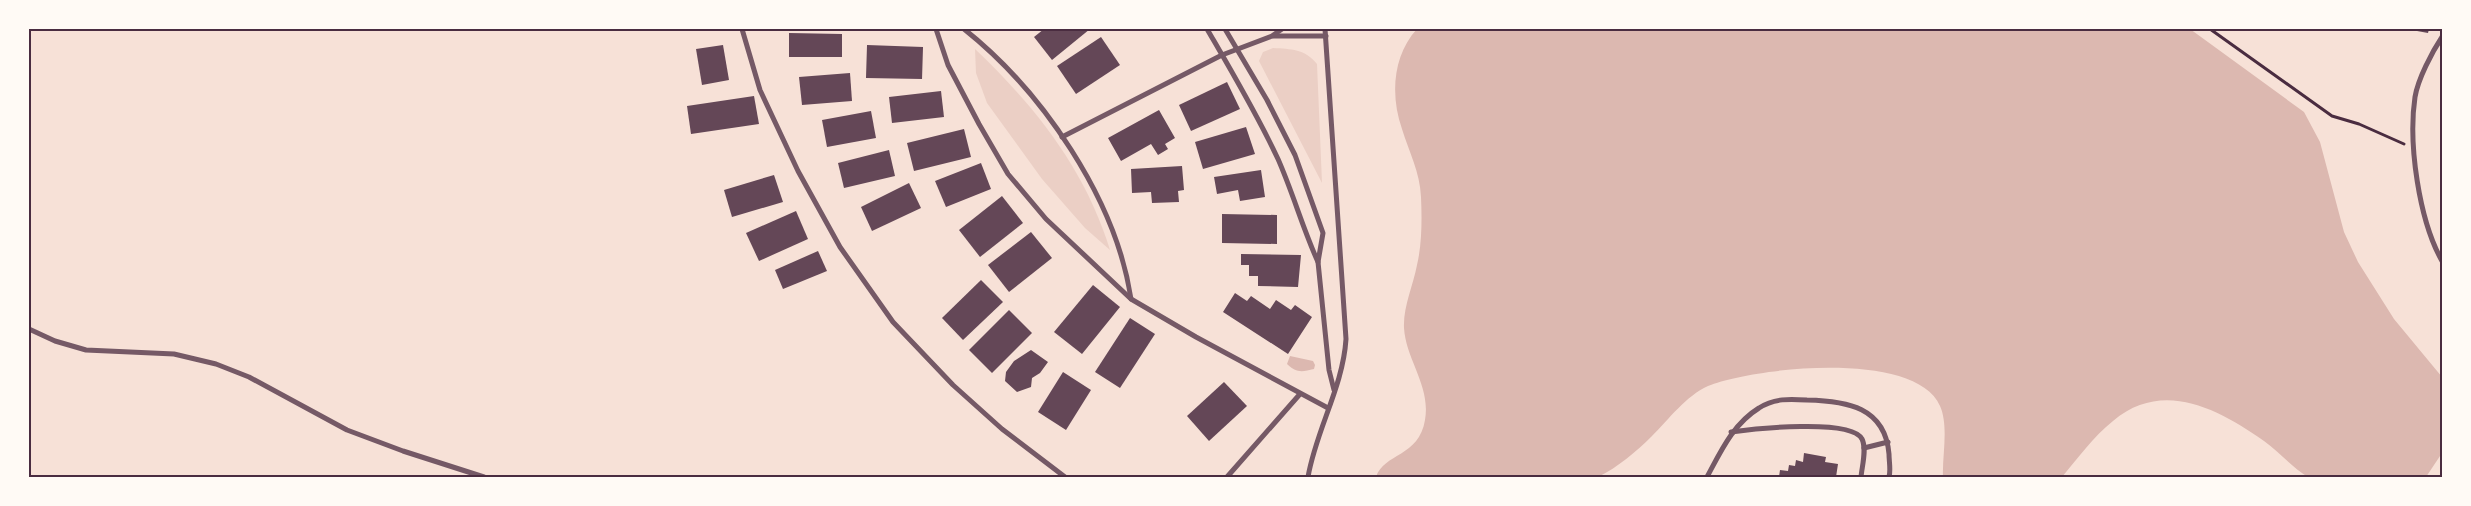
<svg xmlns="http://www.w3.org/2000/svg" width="2471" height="506" viewBox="0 0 2471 506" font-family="'IBM Plex Sans',sans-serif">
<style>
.green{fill:#ebcfc5}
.water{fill:#dcb8b0}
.building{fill:#644757}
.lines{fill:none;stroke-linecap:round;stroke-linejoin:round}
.path{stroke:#4a2c40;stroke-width:3}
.minor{stroke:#755966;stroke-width:5}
.neatline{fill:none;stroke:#4a2c40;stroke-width:2}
</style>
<rect width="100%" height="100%" fill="#f7e1d7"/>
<g class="green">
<path d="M1273,48C1291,49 1305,49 1317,64L1322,183L1259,61L1263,52Z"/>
<path d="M975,49C1036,107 1085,169 1110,250L1085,228L1042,179L987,103L976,73Z"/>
</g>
<g class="water">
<path d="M1417,29H2190L2304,112L2320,142L2344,232L2358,262L2394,319L2442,377V453L2426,477C2409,477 2317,481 2308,477C2294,469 2278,451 2264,441C2218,409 2163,379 2113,421C2093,437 2078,458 2062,477H1943C1942,456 1949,426 1940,406C1916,350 1754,367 1708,386C1686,396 1669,419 1652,436C1636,452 1618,467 1598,477H1376C1384,453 1419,457 1425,420C1431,386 1406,360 1404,328C1403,307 1413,286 1417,265C1422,244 1422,219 1421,197C1420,172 1409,152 1402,129C1390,95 1393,55 1417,29Z"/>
<path d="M1290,356L1313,361L1315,365L1314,369C1302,372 1296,373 1287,364Z"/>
</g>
<g class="building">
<polygon points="1044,29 1090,29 1052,60 1034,37"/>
<polygon points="2406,29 2429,29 2428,33"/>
<polygon points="789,33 842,34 842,57 789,57"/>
<polygon points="1101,37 1120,65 1076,94 1057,66"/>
<polygon points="723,45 729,80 702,85 696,49"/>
<polygon points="867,45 923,47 922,79 866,78"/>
<polygon points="850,73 852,101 802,105 799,77"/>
<polygon points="1227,82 1240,109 1191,131 1179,105"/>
<polygon points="941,91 944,117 892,123 889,97"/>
<polygon points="754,96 759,124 691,134 687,106"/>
<polygon points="1159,110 1175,138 1165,144 1168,149 1158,155 1151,144 1121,161 1108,138"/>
<polygon points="871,111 876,138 827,147 822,120"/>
<polygon points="1246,127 1255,154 1203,169 1195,142"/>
<polygon points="964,129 971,157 914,171 907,143"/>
<polygon points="889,150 895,176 844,188 838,163"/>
<polygon points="981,163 991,189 946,207 935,181"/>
<polygon points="1182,166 1184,190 1178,191 1179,202 1152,203 1151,192 1132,193 1131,169"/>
<polygon points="1261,170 1265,197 1240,201 1238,190 1217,194 1214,177"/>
<polygon points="774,175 783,202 732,217 724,190"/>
<polygon points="909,183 921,208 872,231 861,207"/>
<polygon points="1002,196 1023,223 980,257 959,230"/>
<polygon points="796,211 808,239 759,261 746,233"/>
<polygon points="1222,214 1277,215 1277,244 1222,243"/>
<polygon points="1031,232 1052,258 1009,292 988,265"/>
<polygon points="818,251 827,271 783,289 775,270"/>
<polygon points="1241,254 1301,255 1298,287 1258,286 1258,276 1249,276 1249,265 1241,265"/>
<polygon points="981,280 1003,302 963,340 942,318"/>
<polygon points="1093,285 1120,307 1082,354 1054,332"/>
<polygon points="1235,293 1247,301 1251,296 1270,309 1276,300 1291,310 1295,305 1312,317 1288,354 1223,312"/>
<polygon points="1009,310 1032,333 992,373 969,350"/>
<polygon points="1130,318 1155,334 1120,388 1095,372"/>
<polygon points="1031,350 1048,362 1040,373 1032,378 1031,387 1017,392 1005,381 1006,372 1014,361"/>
<polygon points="1063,372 1091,390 1066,430 1038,412"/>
<polygon points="1224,382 1247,406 1209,441 1187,416"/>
<polygon points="1804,453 1826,457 1825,462 1838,464 1836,477 1779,477 1780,470 1788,471 1789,465 1795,466 1796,460 1803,462"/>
</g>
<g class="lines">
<polyline class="path" points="2210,29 2332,116 2359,124 2404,144"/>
<g class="minor">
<polyline points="742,29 760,90 798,171 840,247 893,322 953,385 1002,429 1065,477"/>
<polyline points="936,29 948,65 979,124 1008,174 1046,219 1131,299 1196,337 1328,408"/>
<path d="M964,29C1042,91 1116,199 1131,299"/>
<path d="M1207,29C1232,72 1257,114 1278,159C1293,193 1303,229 1318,262"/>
<polyline points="1225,29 1267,100 1295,155 1323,233 1318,262 1329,370 1334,390"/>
<polyline points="1273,36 1326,36"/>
<path d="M2442,37C2432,52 2418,79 2415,97C2408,144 2419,220 2442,261"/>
<polyline points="1062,137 1222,55 1272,36 1282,29"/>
<polyline points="29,329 55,341 86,350 174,354 216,364 249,377 347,430 403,451 484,477"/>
<path d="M1731,432C1753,429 1851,418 1862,439C1867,449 1862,466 1861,477"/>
<polyline points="1864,448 1888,442"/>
<polyline points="1227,477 1300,394"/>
<path d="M1308,477C1316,430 1343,387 1346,339L1325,29"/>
<path d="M1707,477C1721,451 1733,424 1759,408C1774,398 1790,399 1807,400C1847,401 1885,407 1889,454C1889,462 1891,470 1889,477"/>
</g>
</g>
<rect width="2471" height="506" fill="none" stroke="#fffaf5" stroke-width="60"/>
<rect x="30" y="30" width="2411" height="446" class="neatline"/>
</svg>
